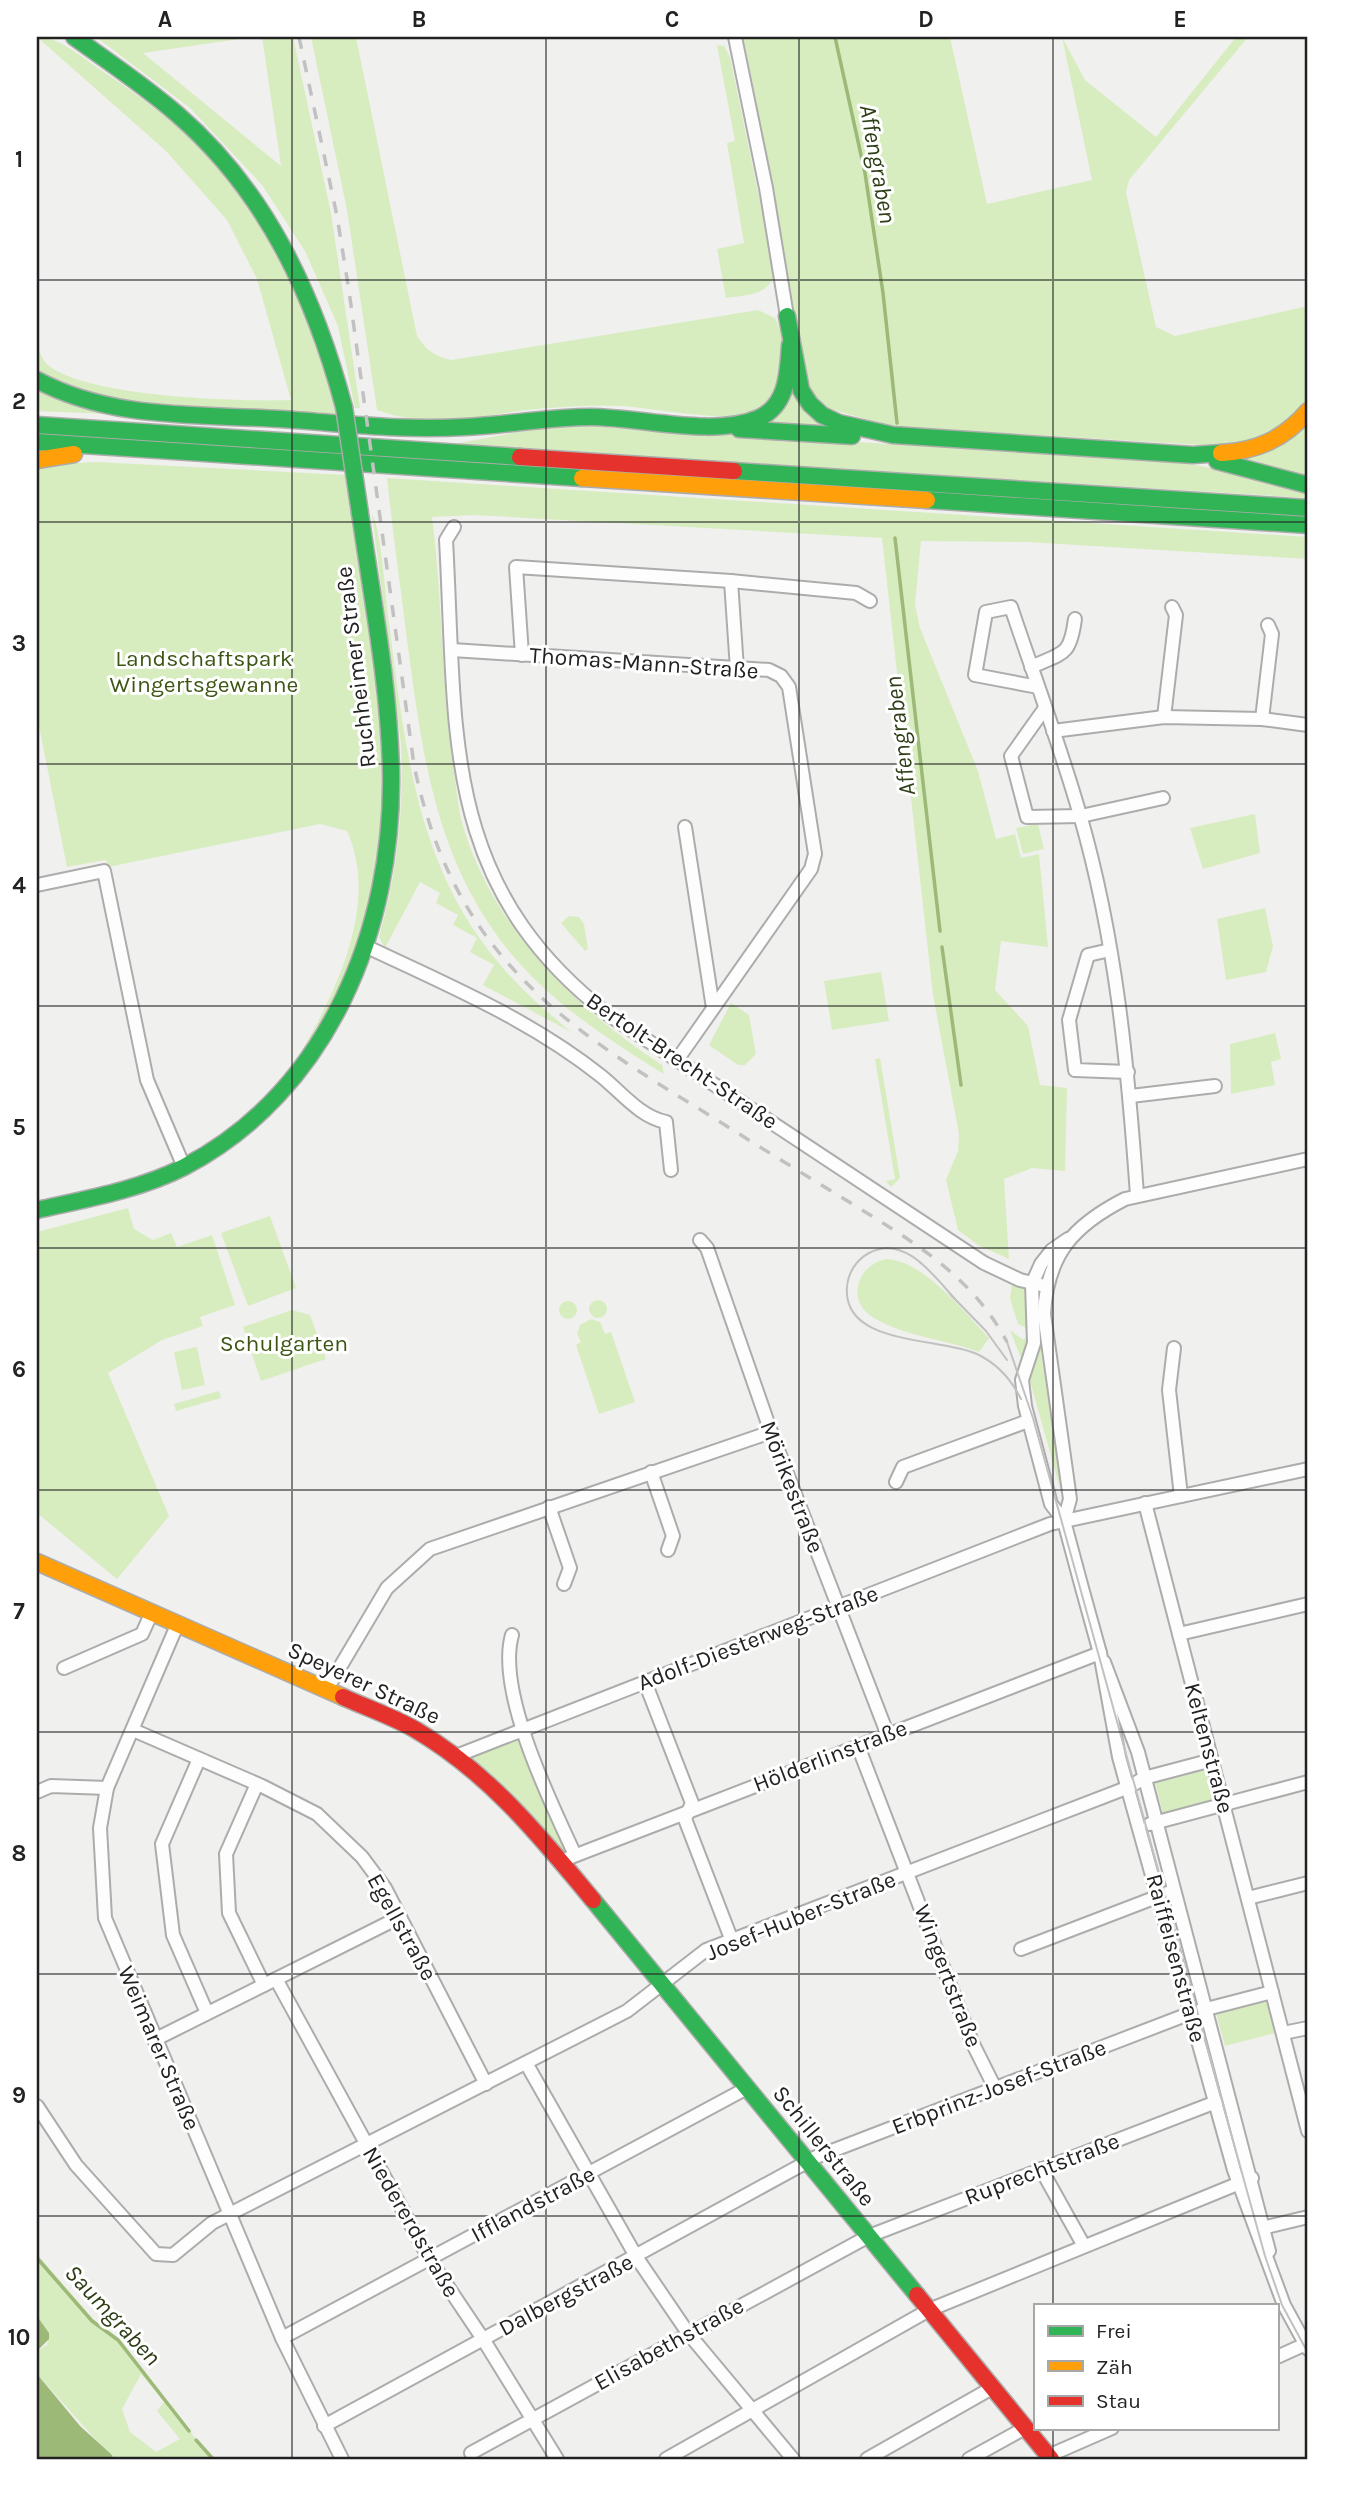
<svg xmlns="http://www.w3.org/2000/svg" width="1345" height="2496" viewBox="0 0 1345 2496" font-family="Karla,sans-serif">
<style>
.green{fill:#d8edbf;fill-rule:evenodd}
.water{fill:#9db977}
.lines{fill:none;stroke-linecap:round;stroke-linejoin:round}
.stream{stroke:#9db977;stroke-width:3.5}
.street-casing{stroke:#acacac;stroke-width:16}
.fast-casing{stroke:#acacac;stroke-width:19}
.slow-casing{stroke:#acacac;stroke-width:19}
.jam-casing{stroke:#acacac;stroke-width:19}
.street{stroke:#fdfdfd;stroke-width:12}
.fast{stroke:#30b455;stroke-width:16}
.slow{stroke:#ff9f0a;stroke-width:16}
.jam{stroke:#e5322d;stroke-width:16}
.tram{stroke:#c1c1c1;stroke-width:2}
.rail{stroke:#c1c1c1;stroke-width:3.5;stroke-dasharray:12 12;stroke-linecap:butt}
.fast-bridge-casing{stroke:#acacac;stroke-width:19;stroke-linecap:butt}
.fast-bridge{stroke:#30b455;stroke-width:16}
.grid{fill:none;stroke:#212221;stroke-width:2;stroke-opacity:0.55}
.labels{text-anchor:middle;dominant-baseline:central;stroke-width:6;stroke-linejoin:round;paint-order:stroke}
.park-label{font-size:23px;fill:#3d5614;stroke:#fff}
.street-label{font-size:23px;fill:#212221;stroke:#fff}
.water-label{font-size:24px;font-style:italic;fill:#2e3e17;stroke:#fff}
.neatline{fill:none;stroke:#212221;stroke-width:2.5}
.grid-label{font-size:23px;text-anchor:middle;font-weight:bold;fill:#212221}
</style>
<rect width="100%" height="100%" fill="#f0f0ef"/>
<g class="green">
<path d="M37,37C60,37 81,57 101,70C126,87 151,104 174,124C254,191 320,315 336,417L113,400L37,372V346C40,352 43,361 48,365C86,397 240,402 291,400L257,279L227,220L166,151Z"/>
<polygon points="96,37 253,37 143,53 281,166 262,37 293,37 331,213 360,408 355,408 338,326 305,251 262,185 190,108"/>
<path d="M311,37H356L417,336C427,351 435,356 451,360L758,310L775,318C788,345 791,385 767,407C746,428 652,407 620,406C588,405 551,407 519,411C467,419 428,428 377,410L347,210Z"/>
<path d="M743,37H950L987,204L1092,180L1062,37L1085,80L1156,137L1236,37H1248L1129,180L1126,192L1156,327L1175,336L1308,306V400L1284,428L1234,447L891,426L812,404C786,282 769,159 743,37Z"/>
<path d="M717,45L724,46L730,57L775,274C767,296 747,295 726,298L717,249L744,243L727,143L735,141Z"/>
<polygon points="37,389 106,414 37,411"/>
<polygon points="793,389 834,429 764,425"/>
<polygon points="1308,420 1308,480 1237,457"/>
<polygon points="575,425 1173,461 1260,477 1308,491 1308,498 449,445 533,429"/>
<path d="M97,462L345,475C372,665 424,858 318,1034C309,1049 297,1063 286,1077C327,1010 383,911 347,831L320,824L108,867L106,860L67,867L37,716V469L58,464Z"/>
<path d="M387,478L1308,537V559L1027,542L921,541L915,605L920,628L978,771L996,839L1015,834L1021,858L1039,854L1048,947L1001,941L995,990L1028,1026L1040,1085L1067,1088L1065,1171L1032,1168L1004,1179L1009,1259L978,1245L958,1230L946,1180L958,1151L959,1134L933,995L882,538L474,515L432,517C443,602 441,687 454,772C457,790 458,811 464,829C494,929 577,1010 662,1065L664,1074C604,1037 544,998 501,941C435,853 422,752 408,647C401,591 393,535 387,478Z"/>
<path d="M372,514C381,527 386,601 389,623C406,753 417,877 512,978C530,998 551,1015 571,1032L483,985L494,965L470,952L477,938L453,925L458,915L436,903L440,893L420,882L385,948L379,937C397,873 404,811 401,745Z"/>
<polygon points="1255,814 1260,853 1203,869 1190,828"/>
<polygon points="1038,824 1044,849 1023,854 1016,828"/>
<polygon points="1265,908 1273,946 1266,972 1226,980 1217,919"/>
<polygon points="569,916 579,917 584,924 588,949 585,951 561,923"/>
<polygon points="881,972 889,1021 832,1030 824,981"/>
<polygon points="731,1003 749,1015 756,1054 745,1065 738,1065 709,1045"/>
<polygon points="1275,1033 1281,1059 1271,1062 1275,1085 1231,1094 1230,1044"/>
<polygon points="880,1058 900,1178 891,1187 886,1181 895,1179 875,1059"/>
<polygon points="128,1208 134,1229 153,1240 171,1233 177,1247 212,1235 235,1305 200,1317 203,1326 162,1340 108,1373 169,1516 117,1579 37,1513 37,1232"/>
<polygon points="270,1216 296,1288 248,1306 221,1233"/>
<path d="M887,1259C924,1261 964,1312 989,1338L979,1352C945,1339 906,1337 874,1318C845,1301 857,1264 887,1259Z"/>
<polygon points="1012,1283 1026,1290 1029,1329 1018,1324 1010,1299"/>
<circle cx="598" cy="1309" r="9"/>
<circle cx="568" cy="1310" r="9"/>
<polygon points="292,1310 310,1315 326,1359 261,1381 243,1327"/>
<polygon points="591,1319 600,1322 605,1334 611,1332 635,1402 599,1414 576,1345 581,1342 577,1334 580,1325"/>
<polygon points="1010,1330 1022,1339 1029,1338 1022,1361"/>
<polygon points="1039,1335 1041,1335 1044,1347 1041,1353 1063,1487 1060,1488 1028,1374"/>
<polygon points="197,1347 205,1385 182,1390 174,1352"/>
<polygon points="219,1391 221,1398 176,1411 174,1404"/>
<polygon points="522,1733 571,1853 562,1857 463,1757"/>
<polygon points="1209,1764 1219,1803 1164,1818 1154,1779"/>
<polygon points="1270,1996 1279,2032 1225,2046 1215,2010"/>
<path d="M37,2254L93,2319L120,2339L211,2459H113L37,2374V2351L47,2345L49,2333L37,2316ZM141,2374L164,2402L157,2411L180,2439L156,2452L130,2432L122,2409Z"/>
</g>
<g class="water">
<polygon points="37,2316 49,2333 49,2339 37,2351"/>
<polygon points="37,2374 80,2426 112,2455 113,2459 37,2459"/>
</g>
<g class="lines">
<g class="stream">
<polyline points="835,37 865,173 883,293 897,423"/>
<polyline points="895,538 940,931"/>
<polyline points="942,947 961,1085"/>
<polyline points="37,2258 92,2321 118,2340 189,2431"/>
<polyline points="196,2440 213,2459"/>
</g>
<defs>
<g id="street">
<polyline points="735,37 766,188 787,316"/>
<path d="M454,527L446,540C457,732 439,884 609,1015L984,1263L1020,1280L1045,1286"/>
<polyline points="731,581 737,669"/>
<polyline points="452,650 769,670 781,676 789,687 815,854 811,869 677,1060"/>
<polyline points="522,655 516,567 731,581 856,593 870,601"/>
<path d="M1031,667C1064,652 1070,656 1075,619"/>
<path d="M1038,687L975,675L986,612L1011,607C1034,676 1060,745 1080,815C1116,939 1128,1067 1137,1195"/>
<polyline points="1045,708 1011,756 1027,817 1081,816 1163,798"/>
<polyline points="1164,717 1176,615 1172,607"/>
<polyline points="1262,719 1272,634 1268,625"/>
<polyline points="1053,731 1164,717 1262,719 1308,725"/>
<polyline points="685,827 713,1008"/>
<polyline points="37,885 104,871 147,1080 184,1167"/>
<path d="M365,946C446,984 531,1020 601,1076C621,1092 640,1117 666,1122L671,1170"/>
<polyline points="1110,950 1088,955 1069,1020 1075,1070 1128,1072"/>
<polyline points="1131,1096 1215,1086"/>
<polyline points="1068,1239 1052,1250 1041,1264 1032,1284 1034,1343 1022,1380 1025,1406 1051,1504 1064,1521 1082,1588 1100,1653 1119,1757 1234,2170 1284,2305 1308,2349"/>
<polyline points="700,1240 707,1248 771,1432 887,1733"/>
<polyline points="1174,1348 1169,1390 1181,1496"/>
<polyline points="651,1472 673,1536 668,1550"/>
<polyline points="896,1482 903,1467 1028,1421"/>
<polyline points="1145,1503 1308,2131"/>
<polyline points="549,1507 570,1568 564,1584"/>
<path d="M1064,1521L1070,1499L1044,1314C1047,1254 1074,1225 1125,1199L1308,1159"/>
<polyline points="178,1623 107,1788 100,1828 105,1918 282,2338 342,2459"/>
<polyline points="1179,1634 1308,1604"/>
<path d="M512,1635C496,1691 550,1801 575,1855"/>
<polyline points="1104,1662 1138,1752 1269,2251"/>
<polyline points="64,1668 142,1634 152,1612"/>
<polyline points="645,1682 692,1803 685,1819 732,1941"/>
<polyline points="327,1689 387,1588 430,1549 771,1432"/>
<polyline points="133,1730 262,1786 317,1814 362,1857 385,1888 486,2084"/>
<polyline points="858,1746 972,2042 995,2088"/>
<polyline points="456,1756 1050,1524 1308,1469"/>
<polyline points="199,1759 162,1844 173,1935 207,2013"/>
<polyline points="257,1784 226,1854 229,1913 264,1985"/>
<polyline points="37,1792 51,1786 107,1788"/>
<polyline points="1150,1824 1308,1782"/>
<polyline points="561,1861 1100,1653"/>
<polyline points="1248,1898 1308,1883"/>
<polyline points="1021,1949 1167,1893"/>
<polyline points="276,1979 430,2260 483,2339 557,2459"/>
<polyline points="1283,2033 1308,2028"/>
<polyline points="154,2040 400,1917"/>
<polyline points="526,2063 637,2258 688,2333 793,2459"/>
<polyline points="37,2106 76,2165 156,2254 173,2255 212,2223 627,2011 706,1950 1129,1787 1144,1778 1212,1760"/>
<polyline points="1041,2169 1084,2246"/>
<polyline points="1258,2229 1308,2217"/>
<polyline points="282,2338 747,2088"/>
<polyline points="1277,2357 1308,2343"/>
<polyline points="324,2426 816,2157 1191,2013 1272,1992"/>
<polyline points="471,2453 869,2236 1216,2102"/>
<polyline points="1048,2456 1112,2428"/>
<polyline points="666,2459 929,2310 1252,2178"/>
<polyline points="867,2459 992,2388"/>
<polyline points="969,2459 1025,2428"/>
</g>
<g id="fast">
<path d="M74,37C109,62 145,86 177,114C266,191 314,295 344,407"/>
<polyline points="787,316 801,390 810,404 822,415 839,423 893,435 1193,455 1221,453"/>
<path d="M37,380C112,420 197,414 280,419C341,423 402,431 464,427C507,425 548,417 591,417C641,417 713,438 759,418C788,405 788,372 790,345"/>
<polyline points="37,425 520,457"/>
<polyline points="739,429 852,436"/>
<polyline points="37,442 582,478"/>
<polyline points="1217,461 1308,485"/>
<polyline points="734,471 1308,508"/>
<polyline points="927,500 1308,525"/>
<path d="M37,1210C86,1199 139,1190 184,1167C329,1091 394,928 391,771C389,684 372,598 360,513"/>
<polyline points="593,1900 917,2295"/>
</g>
<g id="slow">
<path d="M1221,453C1257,451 1284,439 1308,411"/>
<polyline points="37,460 74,454"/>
<polyline points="582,478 927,500"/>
<polyline points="37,1562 343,1697"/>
</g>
<g id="jam">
<polyline points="520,457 734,471"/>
<path d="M343,1697C367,1708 394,1717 416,1730C489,1773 540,1836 593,1900"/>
<polyline points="917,2295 1051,2459"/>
</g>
</defs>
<use href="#street" class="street-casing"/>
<use href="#fast" class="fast-casing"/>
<use href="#slow" class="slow-casing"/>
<use href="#jam" class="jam-casing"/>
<use href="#street" class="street"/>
<use href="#fast" class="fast"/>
<use href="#slow" class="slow"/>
<use href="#jam" class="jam"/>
<g class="tram">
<polyline points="950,1294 986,1331 1007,1360"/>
<path d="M955,1299C934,1276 905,1234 869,1253C856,1260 848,1273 847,1287C842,1346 940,1337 977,1354C998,1364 1011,1379 1021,1399"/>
<polyline points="1007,1342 1033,1418 1265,2256 1282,2305 1308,2353"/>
</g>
<path class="rail" d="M299,37L337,216L349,291L414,765C451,942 546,1016 693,1105C744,1137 795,1169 846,1200C910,1240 971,1274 1007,1342"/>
<defs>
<polyline id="fast-bridge" points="344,407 360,513"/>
</defs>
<use href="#fast-bridge" class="fast-bridge-casing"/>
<use href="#fast-bridge" class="fast-bridge"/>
</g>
<path class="grid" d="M292,37V2459M546,37V2459M799,37V2459M1053,37V2305M37,280H1308M37,522H1308M37,764H1308M37,1006H1308M37,1248H1308M37,1490H1308M37,1732H1308M37,1974H1308M37,2216H1308M1053,2428V2459"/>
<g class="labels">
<g class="park-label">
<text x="204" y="658">Landschaftspark<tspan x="204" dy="26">Wingertsgewanne</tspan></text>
<text x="284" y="1343">Schulgarten</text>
</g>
<g class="street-label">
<text transform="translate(644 663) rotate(4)">Thomas-Mann-Straße</text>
<text transform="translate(356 667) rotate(-97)">Ruchheimer Straße</text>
<text transform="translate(682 1061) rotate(34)">Bertolt-Brecht-Straße</text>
<text transform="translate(792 1487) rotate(69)">Mörikestraße</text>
<text transform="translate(758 1638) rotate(-21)">Adolf-Diesterweg-Straße</text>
<text transform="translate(364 1683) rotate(25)">Speyerer Straße</text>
<text transform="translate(1209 1748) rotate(75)">Keltenstraße</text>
<text transform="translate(830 1756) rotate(-21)">Hölderlinstraße</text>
<text transform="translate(801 1916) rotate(-22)">Josef-Huber-Straße</text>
<text transform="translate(402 1927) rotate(61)">Egellstraße</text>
<text transform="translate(1176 1958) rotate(75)">Raiffeisenstraße</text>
<text transform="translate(948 1976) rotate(69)">Wingertstraße</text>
<text transform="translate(159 2048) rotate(67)">Weimarer Straße</text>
<text transform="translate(999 2087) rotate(-21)">Erbprinz-Josef-Straße</text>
<text transform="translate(824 2146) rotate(51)">Schillerstraße</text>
<text transform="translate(1042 2169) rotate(-21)">Ruprechtstraße</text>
<text transform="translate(533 2204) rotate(-28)">Ifflandstraße</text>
<text transform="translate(411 2222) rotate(60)">Niedererdstraße</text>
<text transform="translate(566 2295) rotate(-28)">Dalbergstraße</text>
<text transform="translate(669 2344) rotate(-29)">Elisabethstraße</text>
</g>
<g class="water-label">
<text transform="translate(878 164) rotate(80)">Affengraben</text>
<text transform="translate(900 736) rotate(-97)">Affengraben</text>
<text transform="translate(113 2315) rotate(47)">Saumgraben</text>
</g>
</g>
<rect width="1345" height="2496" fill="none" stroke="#ffffff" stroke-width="77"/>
<rect x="1034" y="2304" width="245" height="126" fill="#ffffff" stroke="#a6a7a6" stroke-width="2"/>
<rect x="1048" y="2326" width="35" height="10" fill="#30b455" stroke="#a6a7a6" stroke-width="2"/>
<text x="1096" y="2338" font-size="21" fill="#212221">Frei</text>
<rect x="1048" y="2361" width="35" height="10" fill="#ff9f0a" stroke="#a6a7a6" stroke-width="2"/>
<text x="1096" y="2374" font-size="21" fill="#212221">Zäh</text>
<rect x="1048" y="2396" width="35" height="10" fill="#e5322d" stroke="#a6a7a6" stroke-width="2"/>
<text x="1096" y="2408" font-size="21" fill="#212221">Stau</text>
<rect x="38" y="38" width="1268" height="2420" class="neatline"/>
<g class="grid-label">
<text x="165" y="27">A</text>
<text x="419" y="27">B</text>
<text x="672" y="27">C</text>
<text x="926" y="27">D</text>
<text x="1180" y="27">E</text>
<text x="19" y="167">1</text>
<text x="19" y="409">2</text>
<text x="19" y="651">3</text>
<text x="19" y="893">4</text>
<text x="19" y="1135">5</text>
<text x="19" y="1377">6</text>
<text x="19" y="1619">7</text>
<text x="19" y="1861">8</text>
<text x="19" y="2103">9</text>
<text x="19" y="2345">10</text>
</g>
</svg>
